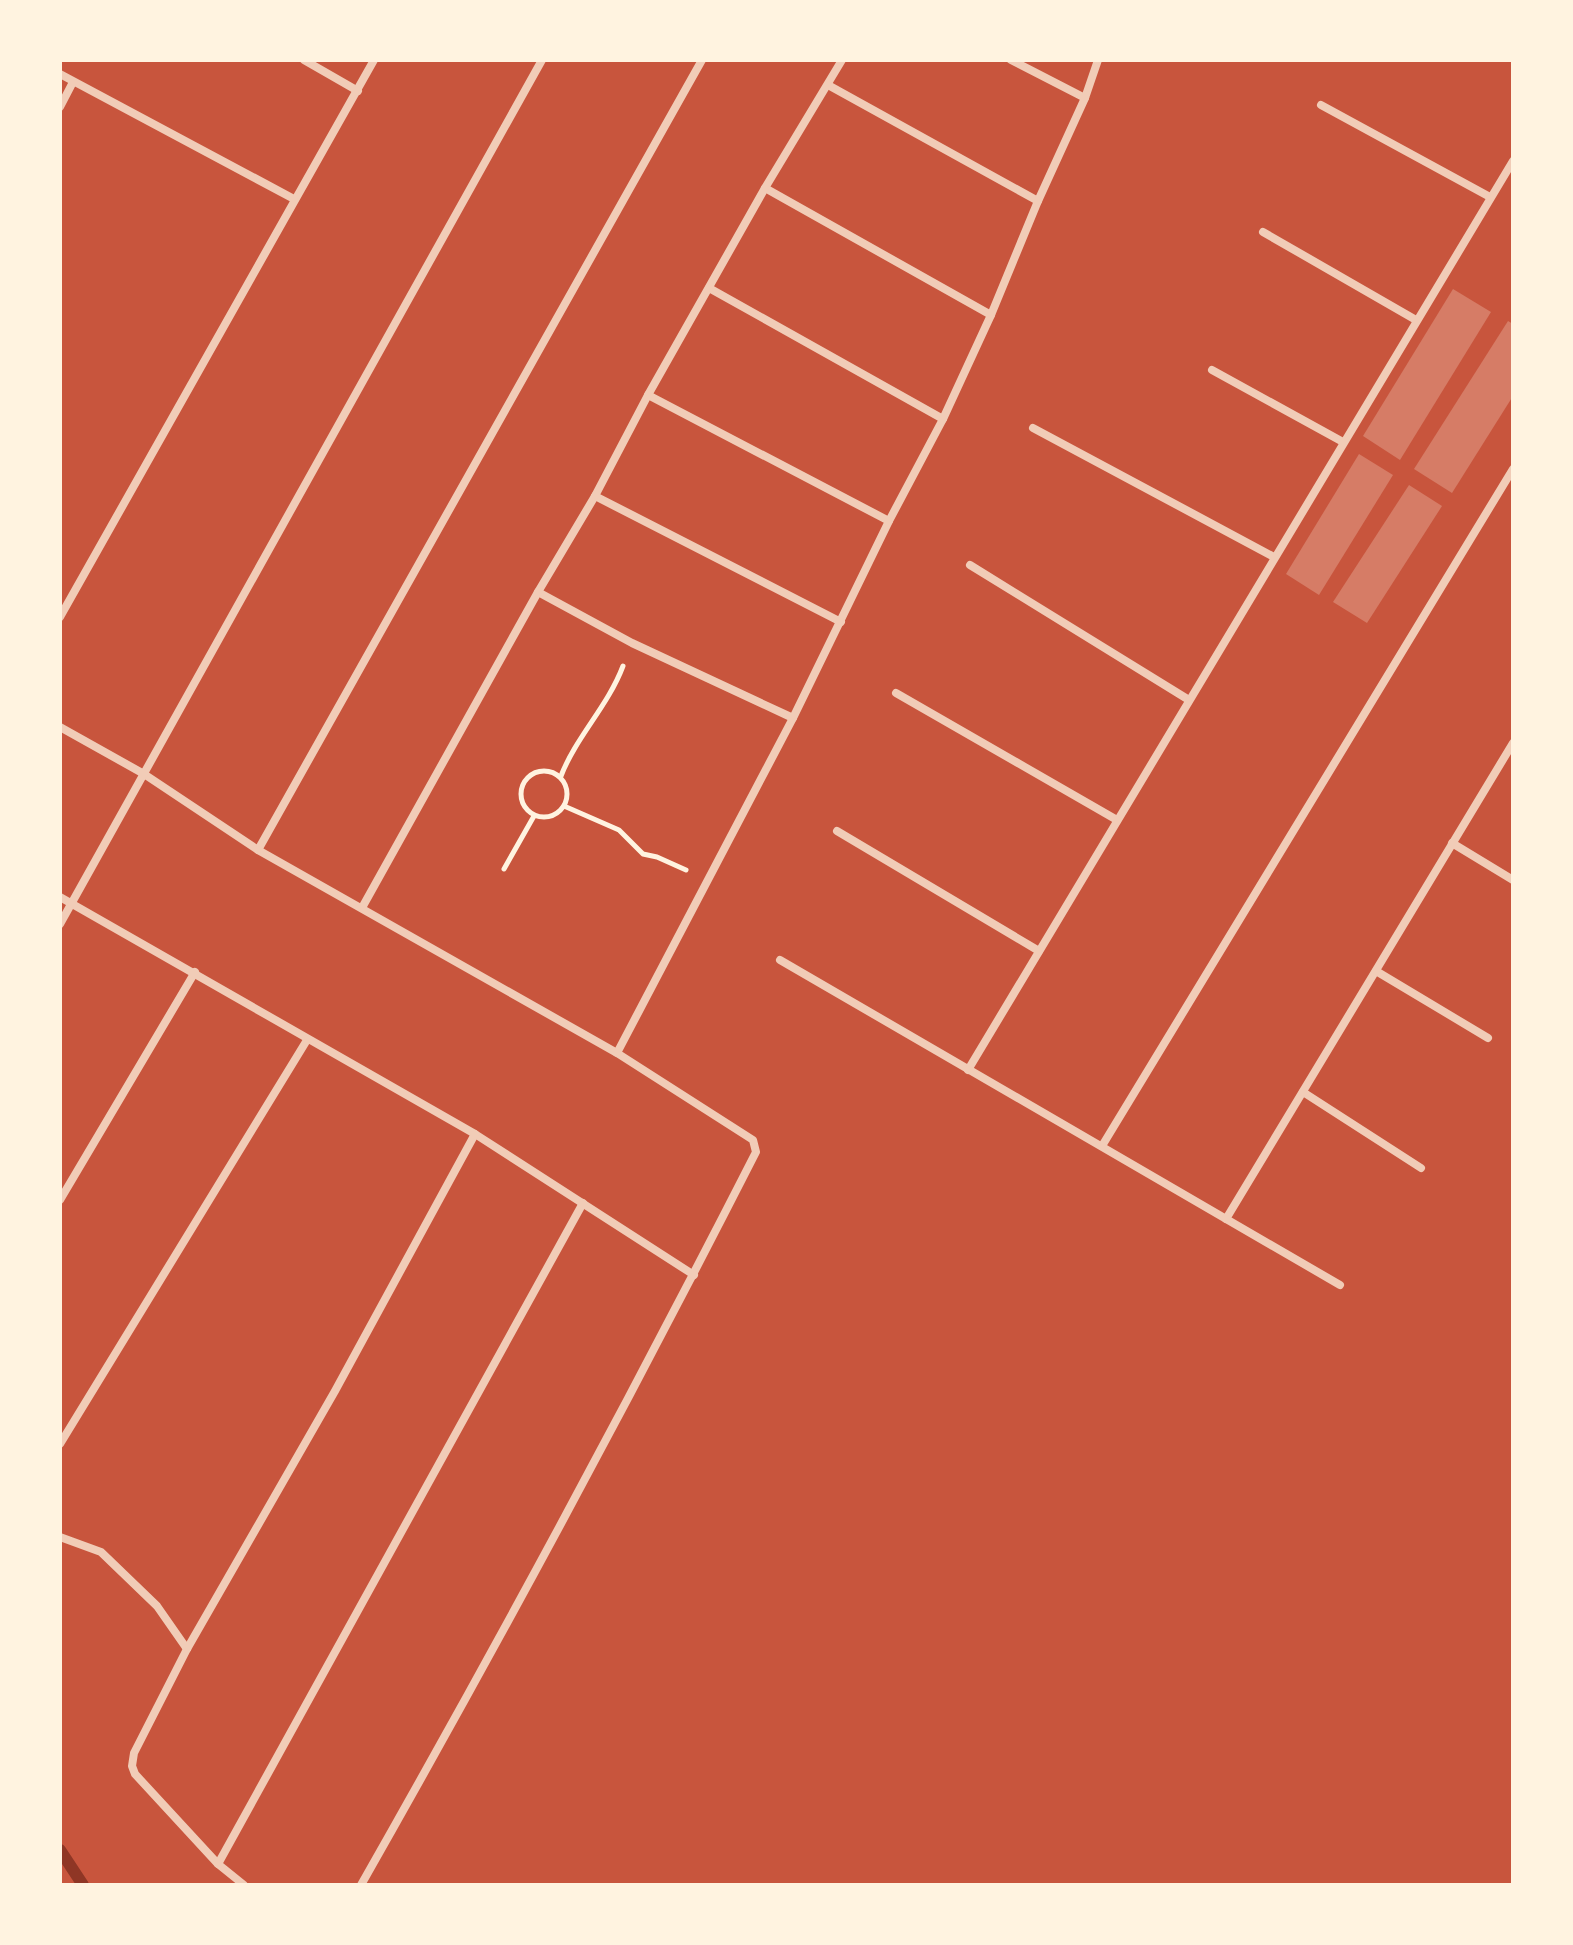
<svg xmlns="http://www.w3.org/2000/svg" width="1573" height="1945" viewBox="0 0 1573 1945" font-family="'Titillium Web',sans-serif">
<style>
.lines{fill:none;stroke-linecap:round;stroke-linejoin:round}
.stream{stroke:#8f3625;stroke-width:12}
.building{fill:#d67c66}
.path{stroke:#fff3e0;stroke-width:5}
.minor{stroke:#f1ccb7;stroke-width:8}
</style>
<rect width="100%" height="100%" fill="#c8553d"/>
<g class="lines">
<polyline class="stream" points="60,1850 83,1885"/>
</g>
<g class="building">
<polygon points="1453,289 1491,312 1400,460 1363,436"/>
<polygon points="1508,321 1513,324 1513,396 1452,493 1414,469"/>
<polygon points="1359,454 1393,475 1319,595 1286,574"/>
<polygon points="1409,485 1442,506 1367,623 1333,602"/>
</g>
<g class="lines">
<g class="path">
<circle cx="544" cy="794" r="23"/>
<path d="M561,776C576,737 608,706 623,666"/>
<polyline points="564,806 619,830 643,854 657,857 686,870"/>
<polyline points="504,869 534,816"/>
</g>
<g class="minor">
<polyline points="304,60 358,91"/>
<polyline points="1011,60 1085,98"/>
<polyline points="60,74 294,199"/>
<polyline points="828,85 1038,201"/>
<polyline points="1321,105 1490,197"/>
<polyline points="60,107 73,82"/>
<polyline points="765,188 991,315"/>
<polyline points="1263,232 1416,320"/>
<polyline points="709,288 943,419"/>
<polyline points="1212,370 1343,442"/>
<polyline points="648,395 889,521"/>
<polyline points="1033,428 1274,557"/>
<polyline points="595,496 841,622"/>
<polyline points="970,565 1189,700"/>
<polyline points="538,592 632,643 793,718"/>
<polyline points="60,617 374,60"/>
<polyline points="896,693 1117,820"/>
<path d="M60,727L144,774L258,850L617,1053L753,1140L756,1152C630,1399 498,1644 361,1885"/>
<polyline points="837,831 1039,951"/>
<polyline points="1452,843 1513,880"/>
<polyline points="258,850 702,60"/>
<polyline points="60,897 475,1134 694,1275"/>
<polyline points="363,906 538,592 595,496 648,395 765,188 842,60"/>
<polyline points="60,924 542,60"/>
<polyline points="780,960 1340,1285"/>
<polyline points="1376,971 1488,1038"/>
<polyline points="617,1053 793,718 889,521 943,419 991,315 1038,201 1085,98 1098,60"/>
<polyline points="968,1070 1513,161"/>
<polyline points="1303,1092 1421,1168"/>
<polyline points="1102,1146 1513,469"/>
<polyline points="60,1200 195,972"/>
<polyline points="1226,1219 1513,743"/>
<polyline points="60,1444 307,1040"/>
<polyline points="60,1537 101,1552 157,1606 187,1649"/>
<polyline points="218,1864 583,1203"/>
<polyline points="244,1885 218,1864 135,1774 132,1766 134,1753 187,1649 335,1391 475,1134"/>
</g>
</g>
<rect width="1573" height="1945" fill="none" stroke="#fff3e0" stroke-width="124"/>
</svg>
